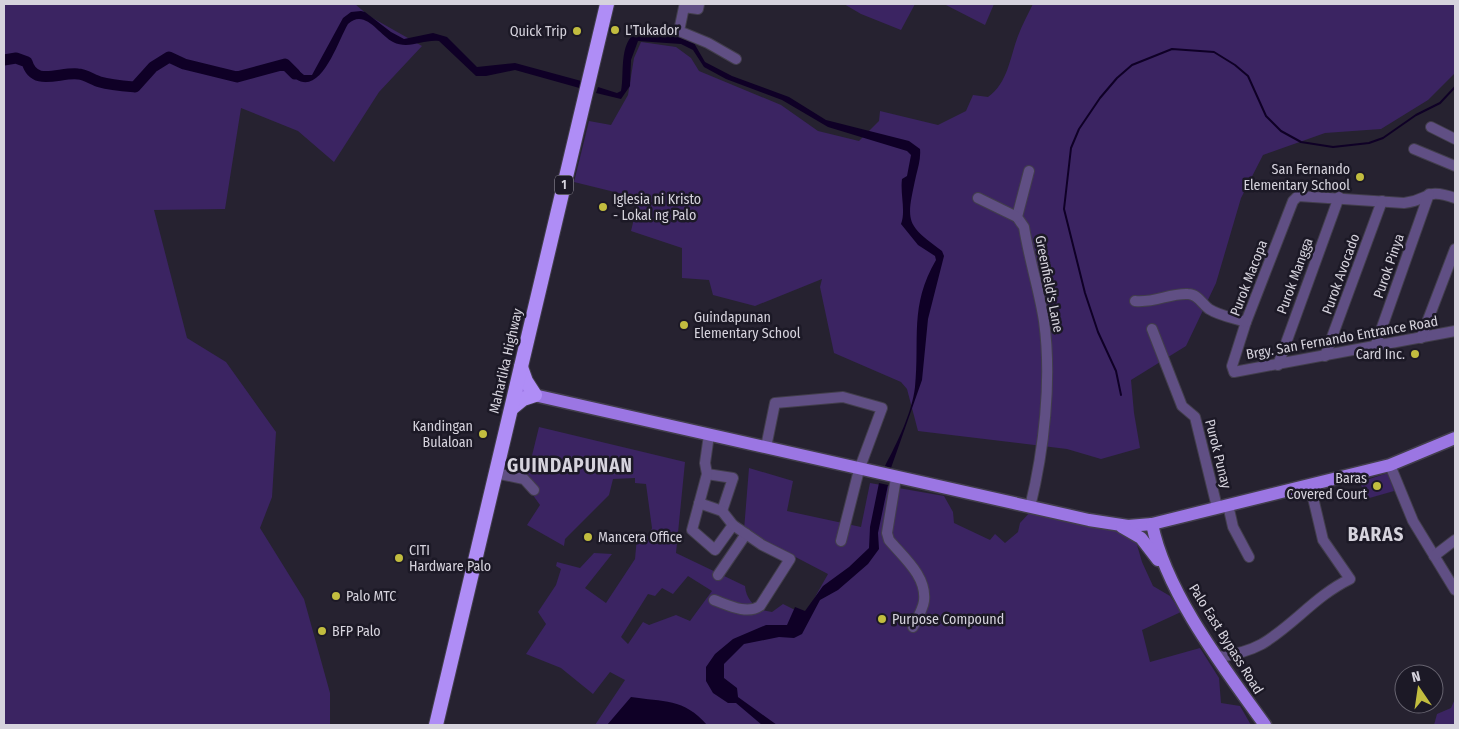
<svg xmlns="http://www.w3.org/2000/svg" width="1459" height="729" viewBox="0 0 1459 729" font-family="'Fira Sans Condensed',sans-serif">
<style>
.green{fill:#3b2462;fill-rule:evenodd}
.water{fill:#0f0026}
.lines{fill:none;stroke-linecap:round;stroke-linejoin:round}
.stream{stroke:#0f0026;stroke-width:2}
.river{stroke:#0f0026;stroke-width:11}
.minor-casing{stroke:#423e4c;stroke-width:12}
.major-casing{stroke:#423e4c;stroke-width:15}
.highway-casing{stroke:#423e4c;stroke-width:16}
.minor{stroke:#604f84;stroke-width:10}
.major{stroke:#9b76e3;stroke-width:12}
.highway{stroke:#af8df6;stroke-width:14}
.poi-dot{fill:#c2bd3f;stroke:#1c1926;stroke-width:2}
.labels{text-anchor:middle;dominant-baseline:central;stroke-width:5;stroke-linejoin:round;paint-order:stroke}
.shield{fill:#1c1926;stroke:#9e9ba6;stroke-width:1}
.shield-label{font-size:12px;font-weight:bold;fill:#d6d3dd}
.poi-label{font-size:14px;fill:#d6d3dd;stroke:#1c1926;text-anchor:start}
.street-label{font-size:14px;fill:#d6d3dd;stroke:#1c1926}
.district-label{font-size:19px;font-weight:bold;letter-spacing:1px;fill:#d6d3dd;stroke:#1c1926}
</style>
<rect width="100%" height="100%" fill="#262230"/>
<g class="green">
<polygon points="4,4 355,4 369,16 422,46 379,92 334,162 298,131 241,108 225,209 154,210 187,338 226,362 276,432 272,497 260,528 304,599 330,693 330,725 4,725"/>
<polygon points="844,4 915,4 901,30 861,14"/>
<polygon points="944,4 994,4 985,25"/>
<path d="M1033,4H1455V73L1428,100L1381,129L1325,133L1263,155L1241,198L1216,283L1186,346L1131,380L1134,413L1140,448L1101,459L1067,449L918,431L907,389L901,382L834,353L820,287L822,279L755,306L713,295L709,280L682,278V248L631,231L639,198L574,182L589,121L611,125L628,95L634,58L641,42L676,47L691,58L699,71L781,105L818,131L859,141L879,121L880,111L938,125L966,111L973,95L988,97C1008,83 1010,57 1018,36C1022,25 1028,14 1033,4Z"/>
<path d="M539,427L685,462L676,553L745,586C746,601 758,611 772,612L783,604L805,615L828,574L744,530L749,468L793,481L787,511L861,527L870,483L944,496L953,512L954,523L990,540L995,534L1005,543L1018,532L1020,523L1031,511L1125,531L1135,538L1142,562L1153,586L1170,596L1181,612L1142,630L1150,662L1200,648L1219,678L1221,703L1240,706L1251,725H595L625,680L610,672L593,694L561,668L526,654L546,624L538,612L556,585L561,569L556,566L557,562L580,568L594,553L612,554L585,588L606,603L635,559L637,537L649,536L652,528L646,484L635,483V478L613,479L609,495L565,539L564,546L527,525L540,505L525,484ZM688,576L712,591L690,621L676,615L649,625L643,622L628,644L621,637L648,594L655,596L662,588L673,594Z"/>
<polygon points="1388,473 1394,491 1366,499 1360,482"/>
<polygon points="1455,699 1455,725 1434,725 1437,714 1451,708"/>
</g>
<g class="water">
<path d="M361,11L365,12L391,32L404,39L433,33L447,37L477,67L515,63L585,82L583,89L515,70L486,76H476L439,41C423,39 409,50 393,42C379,35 365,8 348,24C338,41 321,96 296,79C291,76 286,70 285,64L293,66L304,75H312L343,18L351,12Z"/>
<path d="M643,30L679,37L694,43L705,62L732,76L789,97L826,120L909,141L920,149C921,158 918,168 916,176C906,222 905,224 942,251L944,256L928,319L922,380L891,468L885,466C897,443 912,413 915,387C920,339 909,306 936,260L935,256L918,245L901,224C906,211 900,194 902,179L907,176L911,155L907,151L828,127L782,100L726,79L704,67L693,50L681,44L638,41L631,60L630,86L621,99L596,93L598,87L617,93L621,91C625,73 617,36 643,30Z"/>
<polygon points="879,483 888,485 878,533 879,549 868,564 838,590 820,600 802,634 794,638 779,637 744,644 724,664 724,678 737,688 738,697 777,725 762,725 736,703 728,703 713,693 706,681 706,667 715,654 733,639 766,625 787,625 795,607 805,611 823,586 849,567 869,548 870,527"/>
<path d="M631,697C663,702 684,698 707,725H607Z"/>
</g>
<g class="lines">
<polyline class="stream" points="1121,395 1116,371 1098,332 1085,293 1064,209 1071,148 1079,129 1100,98 1117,78 1132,65 1172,49 1214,52 1235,65 1248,76 1266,116 1281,131 1301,142 1333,147 1369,143 1383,138 1416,115 1440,103 1455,87"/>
<path class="river" d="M4,60L16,58L27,62C34,87 59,72 78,74C85,74 93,80 100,82C110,85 123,86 135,87L153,67L169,57L184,64L237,77L285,64L295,74"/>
<defs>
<g id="minor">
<polyline points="699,4 698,9 684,7 679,31 708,43 736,59"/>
<polyline points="1431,127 1455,139"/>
<polyline points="1414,149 1455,166"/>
<path d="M1029,171L1017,217L1024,227C1029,259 1039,289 1044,321C1052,380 1044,450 1030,507"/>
<polyline points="978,198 1017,217"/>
<path d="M1455,198C1424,187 1431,200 1404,203L1298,196L1293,201L1246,322L1232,366L1234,372L1455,331"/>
<path d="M1135,301C1156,303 1169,293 1188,294C1198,294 1202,304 1209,309C1220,316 1234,318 1246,322"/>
<polyline points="1152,329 1182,406 1195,417 1217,507"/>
<polyline points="1421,338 1455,249"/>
<polyline points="1375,347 1429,194"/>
<polyline points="1325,356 1382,201"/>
<polyline points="1278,365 1339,197"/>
<polyline points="766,447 775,403 843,397 882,408 859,470 841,541"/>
<polyline points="1390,465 1413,521 1455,590"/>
<polyline points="495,473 524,479 534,490"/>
<polyline points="707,474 733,478 722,511"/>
<path d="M896,478L887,533L889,540C903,557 927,576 924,601C923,609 917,619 913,627"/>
<polyline points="699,503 722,511 733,525 715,550 692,530 707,474 705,463 709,435"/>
<polyline points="1228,505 1233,527 1249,557"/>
<polyline points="1434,556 1455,540"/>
<polyline points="718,575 746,534"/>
<path d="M714,600C728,605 747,615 760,606L790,559L762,545L733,525"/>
<path d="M1218,657C1233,655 1249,651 1262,644C1295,624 1315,596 1350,579L1323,540L1310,485"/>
</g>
<g id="major">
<polyline points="525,393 1089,520 1128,526 1152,524 1390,465 1455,438"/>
<path d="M1152,524C1166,593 1224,668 1265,725"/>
<polyline points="1122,527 1141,538 1158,560"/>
</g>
<g id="highway">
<polyline points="512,408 523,399 535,395 526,381 521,367"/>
<polyline points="436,725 607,4"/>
</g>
</defs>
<use href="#minor" class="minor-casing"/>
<use href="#major" class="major-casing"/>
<use href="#highway" class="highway-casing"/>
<use href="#minor" class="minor"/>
<use href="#major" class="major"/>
<use href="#highway" class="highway"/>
</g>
<g class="poi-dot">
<circle cx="615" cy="30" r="5"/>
<circle cx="577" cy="31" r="5"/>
<circle cx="1360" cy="177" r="5"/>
<circle cx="603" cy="207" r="5"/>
<circle cx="684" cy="325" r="5"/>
<circle cx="1415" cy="354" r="5"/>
<circle cx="483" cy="434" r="5"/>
<circle cx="1377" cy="486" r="5"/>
<circle cx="588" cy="537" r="5"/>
<circle cx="399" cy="558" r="5"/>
<circle cx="336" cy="596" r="5"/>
<circle cx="882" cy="619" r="5"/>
<circle cx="322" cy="631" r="5"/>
</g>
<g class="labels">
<rect class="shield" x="555" y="175.5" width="18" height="19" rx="4"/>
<g class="shield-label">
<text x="564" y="185">1</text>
</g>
<g class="poi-label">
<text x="625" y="30">L'Tukador</text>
<text x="567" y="31" text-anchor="end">Quick Trip</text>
<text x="1350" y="169" text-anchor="end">San Fernando<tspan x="1350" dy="16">Elementary School</tspan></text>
<text x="613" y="199">Iglesia ni Kristo<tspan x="613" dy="16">- Lokal ng Palo</tspan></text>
<text x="694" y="317">Guindapunan<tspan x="694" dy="16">Elementary School</tspan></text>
<text x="1405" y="354" text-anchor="end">Card Inc.</text>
<text x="473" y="426" text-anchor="end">Kandingan<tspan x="473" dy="16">Bulaloan</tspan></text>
<text x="1367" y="478" text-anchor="end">Baras<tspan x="1367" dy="16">Covered Court</tspan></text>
<text x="598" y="537">Mancera Office</text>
<text x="409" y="550">CITI<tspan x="409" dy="16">Hardware Palo</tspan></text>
<text x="346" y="596">Palo MTC</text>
<text x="892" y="619">Purpose Compound</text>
<text x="332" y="631">BFP Palo</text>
</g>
<g class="street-label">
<text transform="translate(1389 266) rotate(-71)">Purok Pinya</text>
<text transform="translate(1341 274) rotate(-70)">Purok Avocado</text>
<text transform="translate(1295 276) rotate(-70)">Purok Mangga</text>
<text transform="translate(1249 278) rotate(-69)">Purok Macopa</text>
<text transform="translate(1049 284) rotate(79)">Greenfield's Lane</text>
<text transform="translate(1342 338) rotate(-10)">Brgy. San Fernando Entrance Road</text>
<text transform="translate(506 361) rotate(-77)">Maharlika Highway</text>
<text transform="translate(1218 454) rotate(76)">Purok Punay</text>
<text transform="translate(1226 639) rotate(58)">Palo East Bypass Road</text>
</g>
<g class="district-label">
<text x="570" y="465">GUINDAPUNAN</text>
<text x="1376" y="534">BARAS</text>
</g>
</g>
<rect width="1459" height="729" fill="none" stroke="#d6d3dd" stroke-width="10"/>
<g transform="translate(1419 689) rotate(347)"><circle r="24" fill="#1c1926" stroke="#66636f"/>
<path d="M0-4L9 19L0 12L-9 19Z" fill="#c2bd3f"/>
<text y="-8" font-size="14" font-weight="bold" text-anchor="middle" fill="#d6d3dd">N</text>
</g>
</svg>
